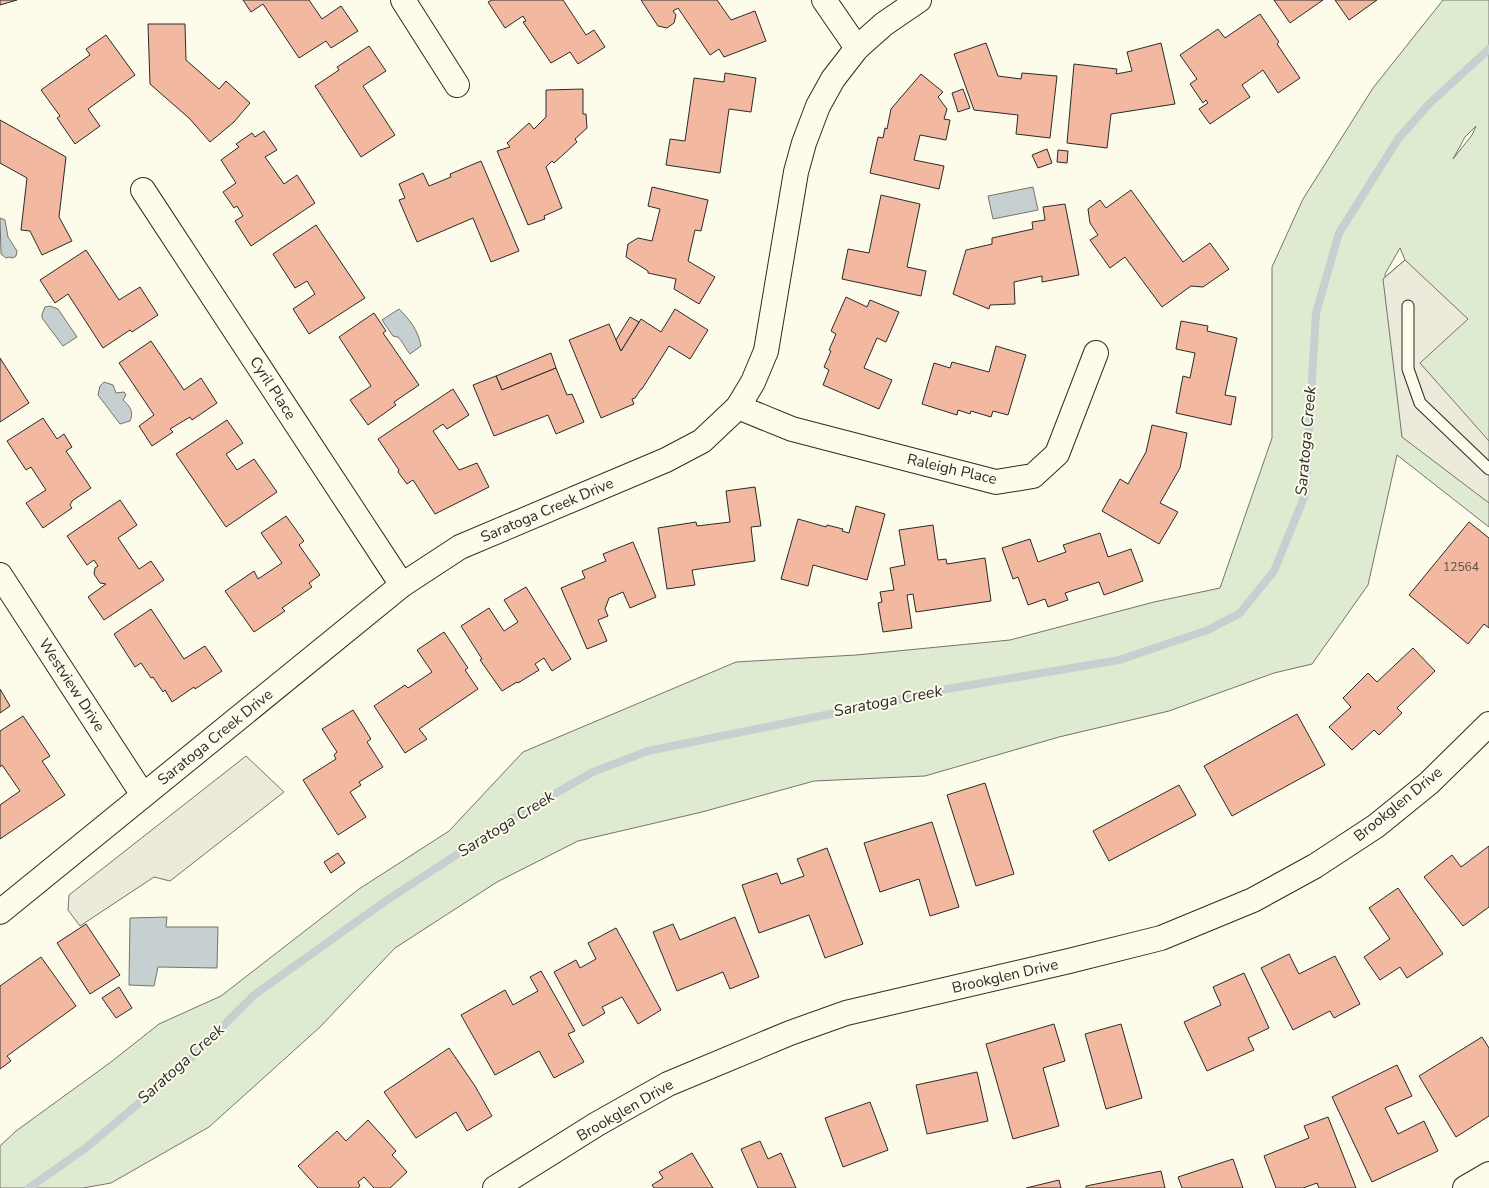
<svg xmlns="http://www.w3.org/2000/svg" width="1489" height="1188" viewBox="0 0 1489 1188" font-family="'Nunito Sans',sans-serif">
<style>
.green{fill:#deebd1;stroke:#74746e;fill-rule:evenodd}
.parking{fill:#eceadb;stroke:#74746e}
.water{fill:#c7d0d0;stroke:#74746e}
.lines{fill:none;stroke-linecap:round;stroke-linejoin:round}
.stream{stroke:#c7d0d0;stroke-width:8}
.building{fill:#f2b8a0;stroke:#2b2b2b}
.lane-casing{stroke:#2b2b2b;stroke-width:13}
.street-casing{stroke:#2b2b2b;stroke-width:26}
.lane{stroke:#fdfbea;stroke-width:11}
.street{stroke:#fdfbea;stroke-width:24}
.labels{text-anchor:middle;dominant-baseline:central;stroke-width:4;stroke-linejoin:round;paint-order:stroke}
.number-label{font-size:12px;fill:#5d4e48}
.street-label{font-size:15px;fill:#2b2b2b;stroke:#fdfbea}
.water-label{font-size:16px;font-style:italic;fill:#2b2b2b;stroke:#fdfbea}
</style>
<rect width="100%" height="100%" fill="#fdfbea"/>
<path class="green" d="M1443,0H1489V527L1397,455L1368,585L1312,664L1274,673L1169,711L1059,737L925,776L814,781L702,812L578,841L497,882L395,948L320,1027L209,1127L111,1183L83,1188H0V1146L16,1131L111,1062L159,1024L221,996L359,889L449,831L523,752L736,662L856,655L1010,640L1154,602L1220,588L1272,438V267L1303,199L1373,88ZM1476,126L1472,135L1453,159L1465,137ZM1400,248L1405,260L1385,277V274Z"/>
<g class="parking">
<polygon points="1405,260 1468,319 1420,363 1489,441 1489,503 1402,437 1383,279"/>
<polygon points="246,756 284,792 170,881 154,877 80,926 68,910 69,895"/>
</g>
<g class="water">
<polygon points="1033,187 1038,210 993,219 988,196"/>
<polygon points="0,218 5,220 8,237 17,251 16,256 13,258 9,257 6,258 1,254"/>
<polygon points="50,306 58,309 77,337 63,346 42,318 42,314 45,307"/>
<path d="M399,309C410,320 418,330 421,346L410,354C405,348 403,342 398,337L393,336L382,320Z"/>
<path d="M104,382L113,385L116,393L124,392L126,395L123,400C130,406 134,412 130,421L120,424L98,395L100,386Z"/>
<polygon points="167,917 166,927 218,927 217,968 158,967 154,986 129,985 130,918"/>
</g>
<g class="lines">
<polyline class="stream" points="29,1188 87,1147 185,1064 254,995 384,902 524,811 593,772 648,751 889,702 941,690 1119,660 1208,630 1240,613 1274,571 1305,495 1316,313 1339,233 1398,139 1430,103 1489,49"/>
</g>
<g class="building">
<polygon points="0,0 17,0 0,5"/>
<polygon points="243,0 309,0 322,19 341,6 358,31 331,48 326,41 299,58 263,4 251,12"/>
<polygon points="492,0 563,0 586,35 594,30 605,47 578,64 570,52 551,63 523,22 526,21 523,16 505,28 488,2"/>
<polygon points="641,0 717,0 731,20 755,11 766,41 724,57 719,49 710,55 678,8 673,11 676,15 674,23 667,28 658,26"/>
<polygon points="1274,0 1323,0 1290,23"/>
<polygon points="1335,0 1377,0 1349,20"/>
<polygon points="1260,14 1279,42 1277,44 1300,78 1278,93 1263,70 1242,85 1250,97 1210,124 1199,109 1208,103 1206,100 1203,103 1190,84 1197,79 1180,55 1218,29 1225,38"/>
<polygon points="148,24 185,24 186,60 219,89 226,81 250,103 234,122 210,142 190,119 150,84"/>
<polygon points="106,35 135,75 88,109 100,126 75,144 57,118 60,116 41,90 90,55 86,49"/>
<polygon points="986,43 998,76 1021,79 1022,73 1057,76 1050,138 1016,134 1018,115 974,110 954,54"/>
<polygon points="1161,43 1175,104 1111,114 1107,148 1067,143 1074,64 1117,69 1116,74 1132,71 1127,52"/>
<polygon points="369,46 386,71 363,86 395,135 361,157 315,86 339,70 337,67"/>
<polygon points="725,73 756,78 751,112 729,109 720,173 666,165 670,139 685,141 694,78 724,82"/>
<polygon points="921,74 943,92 938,97 947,109 944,119 950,120 946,140 920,135 914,160 944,166 939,189 870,173 878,137 883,138 885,128 887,129 891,109"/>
<polygon points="583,89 583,114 586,114 587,128 575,139 577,142 554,163 552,161 546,167 562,208 544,216 545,219 528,225 497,151 510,147 507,143 529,123 534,129 546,117 546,90"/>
<polygon points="963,89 970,108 958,112 952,93"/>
<polygon points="0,120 66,157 59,217 72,241 42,255 30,231 21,230 27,178 0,163"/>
<polygon points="264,131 277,150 265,157 284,184 297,175 315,203 251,246 235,221 243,216 237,206 234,208 223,192 236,183 221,160 239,147 236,144 252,133 255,137"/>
<polygon points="1047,149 1052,163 1038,168 1032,155"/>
<polygon points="1058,150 1068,151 1067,163 1057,162"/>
<polygon points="481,161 519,251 491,262 473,218 417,242 399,200 405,198 399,184 423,173 429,186 451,177 450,174"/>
<polygon points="652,187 708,200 701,231 695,230 688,261 715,277 699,304 674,289 676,279 648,273 648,271 626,257 628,244 638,238 652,241 660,209 648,206"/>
<polygon points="1131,190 1183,262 1210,243 1229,269 1203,287 1191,286 1162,307 1125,257 1110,268 1090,240 1098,235 1090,223 1088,209 1100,200 1106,208"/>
<polygon points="881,195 920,204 907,267 926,271 921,296 842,279 848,249 869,253"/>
<polygon points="1065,204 1079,275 1042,282 1042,276 1014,282 1015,304 990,305 989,309 953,294 966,250 992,244 992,238 1033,229 1032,222 1045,220 1043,207"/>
<polygon points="316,225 365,298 309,334 293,309 315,294 307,281 295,288 273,254"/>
<polygon points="86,250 119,300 140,287 158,315 132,332 130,330 103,348 68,294 55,303 40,280"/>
<polygon points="846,297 867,307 870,300 899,312 886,342 877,338 864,368 892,380 879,409 823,385 829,370 824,367 831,351 829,350 836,334 831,331"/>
<polygon points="675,309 708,330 690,359 669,346 642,389 641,389 635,398 632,399 634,404 601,418 569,340 609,324 621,351 641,319 661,332"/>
<polygon points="374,313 386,331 383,333 419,385 394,402 396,405 368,425 350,400 371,386 339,337"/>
<polygon points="630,317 639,322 621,351 616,340"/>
<polygon points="1181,321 1208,326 1207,331 1237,338 1225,395 1236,397 1231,425 1176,413 1183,376 1190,378 1195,353 1176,349"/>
<polygon points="151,341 184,390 201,378 217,403 192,420 190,417 170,429 173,432 152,446 139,426 154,415 119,363"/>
<polygon points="996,346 1026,355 1008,415 993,411 991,417 971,411 970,414 958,410 957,415 922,404 934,363 950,368 952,362 989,372"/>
<polygon points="551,353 556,368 502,390 496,376"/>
<polygon points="0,358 29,403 0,422"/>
<polygon points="556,368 567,395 572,394 584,422 556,434 548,415 494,436 473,385 496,376 502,390"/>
<polygon points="453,389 469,415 447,429 443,424 433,431 459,470 477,463 489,487 435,514 413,480 407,484 398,472 399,470 378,439"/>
<polygon points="43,418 57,439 64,434 72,447 66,451 91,488 72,501 70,505 72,508 43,528 26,503 46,490 31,467 26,470 7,441"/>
<polygon points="227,420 243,443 226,454 237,470 254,459 277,492 226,527 176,454"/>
<polygon points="1152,425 1187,433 1180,468 1160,503 1178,512 1159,544 1102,511 1120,479 1128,484 1146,452"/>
<polygon points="755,487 761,526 751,527 755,561 692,570 695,585 667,589 658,528 696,522 697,526 730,522 726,491"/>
<polygon points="120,500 137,525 118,538 139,569 151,561 164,580 104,620 88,597 106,584 100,583 94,574 95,568 98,566 94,560 87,565 67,536"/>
<polygon points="856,506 885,514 867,580 813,565 808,586 781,579 798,519 826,527 827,525 843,529 842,531 849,533"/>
<polygon points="286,516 304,541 299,545 320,575 309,583 312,587 282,608 285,611 254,632 225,591 254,571 258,579 282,563 261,533"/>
<polygon points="1469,522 1489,538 1489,628 1484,624 1468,644 1409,595"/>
<polygon points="933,525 938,560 946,559 947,564 985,558 991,601 916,612 913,594 907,595 912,628 883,632 878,603 882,602 880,592 894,590 890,568 905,565 899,530"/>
<polygon points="1100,533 1108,557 1131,549 1143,581 1104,595 1099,582 1065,593 1068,600 1048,607 1045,599 1028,605 1018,577 1013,579 1002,548 1030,539 1038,562 1066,552 1063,545"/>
<polygon points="633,542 656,597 630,608 623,592 609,598 605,609 608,616 598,620 607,641 587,649 561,588 585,578 582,571 606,561 603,554"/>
<polygon points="526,587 571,659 552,671 544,658 535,664 539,670 518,683 517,682 502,691 480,660 482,659 461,626 489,608 504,631 518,622 504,600"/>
<polygon points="151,609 184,659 205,646 222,671 195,689 194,687 172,702 165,690 163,692 153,677 151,678 141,663 135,667 114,634"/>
<polygon points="444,632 468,668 465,670 478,689 419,729 427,739 405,753 374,706 405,685 408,688 432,672 417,650"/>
<polygon points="1413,648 1435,671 1397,708 1402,713 1379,735 1374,730 1352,750 1329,727 1351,707 1343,698 1368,673 1377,682"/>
<polygon points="0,689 10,706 0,713"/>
<polygon points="353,710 371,739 367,742 383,767 359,782 361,785 350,792 366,817 338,835 303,780 336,759 334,755 337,752 322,729"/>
<polygon points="1297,714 1325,765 1232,816 1204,766"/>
<polygon points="23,716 50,756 42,761 65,795 0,839 0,805 20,791 2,765 0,767 0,731"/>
<polygon points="985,783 1014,874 976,886 947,795"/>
<polygon points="1179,785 1196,815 1109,861 1093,831"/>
<polygon points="932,822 959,907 930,916 919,879 880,892 864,843"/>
<polygon points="1489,846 1489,907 1463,926 1424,877 1452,855 1461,867"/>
<polygon points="827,848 863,944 825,958 809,915 759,933 742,885 777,873 781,884 804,876 797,859"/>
<polygon points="338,853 345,863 331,873 324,862"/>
<polygon points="1398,888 1443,954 1407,978 1400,967 1380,980 1364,957 1390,939 1369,908"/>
<polygon points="735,917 759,977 730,989 723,972 677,991 653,932 673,924 680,940"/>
<polygon points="86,924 120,975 90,994 57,943"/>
<polygon points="616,928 661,1010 638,1024 622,997 602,1007 605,1013 583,1026 554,972 576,960 580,968 596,959 588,943"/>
<polygon points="1289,954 1299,974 1335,956 1360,1004 1334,1018 1330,1011 1293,1030 1261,968"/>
<polygon points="41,957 76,1006 7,1056 11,1061 0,1069 0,986"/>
<polygon points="541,971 575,1031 568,1034 584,1062 554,1078 539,1051 495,1075 461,1015 505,990 513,1005 538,991 530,977"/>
<polygon points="1244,973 1269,1028 1248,1038 1254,1050 1207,1071 1184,1022 1221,1005 1213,987"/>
<polygon points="119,987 132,1008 116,1018 102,998"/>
<polygon points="1054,1024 1065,1061 1043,1068 1059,1126 1013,1139 986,1044"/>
<polygon points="1121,1024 1142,1098 1106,1109 1085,1034"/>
<polygon points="1482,1037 1489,1048 1489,1116 1456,1137 1419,1076"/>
<polygon points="449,1048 475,1086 492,1116 467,1131 456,1112 416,1138 384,1092"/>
<polygon points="1397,1065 1412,1096 1385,1108 1398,1134 1424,1121 1438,1151 1372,1182 1332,1097"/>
<polygon points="977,1072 988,1121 927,1134 916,1085"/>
<polygon points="870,1102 888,1150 843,1167 825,1118"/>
<polygon points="1328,1117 1356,1188 1319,1188 1317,1183 1303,1188 1276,1188 1264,1156 1309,1138 1304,1126"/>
<polygon points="368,1120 396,1151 392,1155 407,1172 390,1188 374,1188 364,1177 358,1182 360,1186 358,1188 318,1188 298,1166 337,1131 346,1141"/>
<polygon points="760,1141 768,1159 781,1153 796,1188 758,1188 741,1149"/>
<polygon points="692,1153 713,1188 654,1188 652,1185 663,1178 659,1172"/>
<polygon points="1233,1159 1243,1188 1182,1188 1178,1177"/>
<polygon points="1161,1171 1165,1188 1086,1188 1086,1186"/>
<polygon points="1059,1180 1061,1188 1026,1188"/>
</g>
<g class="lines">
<defs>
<polyline id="lane" points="1408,306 1408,369 1420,403 1489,469"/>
<g id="street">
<polyline points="403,0 457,85"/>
<polyline points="824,0 857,48"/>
<polyline points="143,190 402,585"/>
<polyline points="738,407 792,429 996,482 1033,476 1057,454 1096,353"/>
<polyline points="0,575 143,795"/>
<polyline points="0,912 402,585 460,547 666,460 702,441 738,407 753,382 766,351 796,172 804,143 818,106 833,79 857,48 884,24 919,0"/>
<polyline points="495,1188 597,1124 668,1084 790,1033 846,1013 1069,961 1161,938 1253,900 1315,866 1376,826 1429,783 1489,724"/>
<polyline points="1465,1188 1489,1174"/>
</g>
</defs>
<use href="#lane" class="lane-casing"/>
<use href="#street" class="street-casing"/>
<use href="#lane" class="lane"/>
<use href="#street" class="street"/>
</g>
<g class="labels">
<g class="number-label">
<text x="1461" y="567">12564</text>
</g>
<g class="street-label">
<text transform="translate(273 388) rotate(57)">Cyril Place</text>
<text transform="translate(952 469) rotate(13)">Raleigh Place</text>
<text transform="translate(547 510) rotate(-23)">Saratoga Creek Drive</text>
<text transform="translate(72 685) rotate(57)">Westview Drive</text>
<text transform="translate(215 737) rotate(-39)">Saratoga Creek Drive</text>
<text transform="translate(1398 804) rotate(-39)">Brookglen Drive</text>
<text transform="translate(1005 976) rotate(-13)">Brookglen Drive</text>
<text transform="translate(625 1110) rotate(-30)">Brookglen Drive</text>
</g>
<g class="water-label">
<text transform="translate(1306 441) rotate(-85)">Saratoga Creek</text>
<text transform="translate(888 701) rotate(-11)">Saratoga Creek</text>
<text transform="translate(506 824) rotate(-32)">Saratoga Creek</text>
<text transform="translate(181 1064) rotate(-42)">Saratoga Creek</text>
</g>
</g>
</svg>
